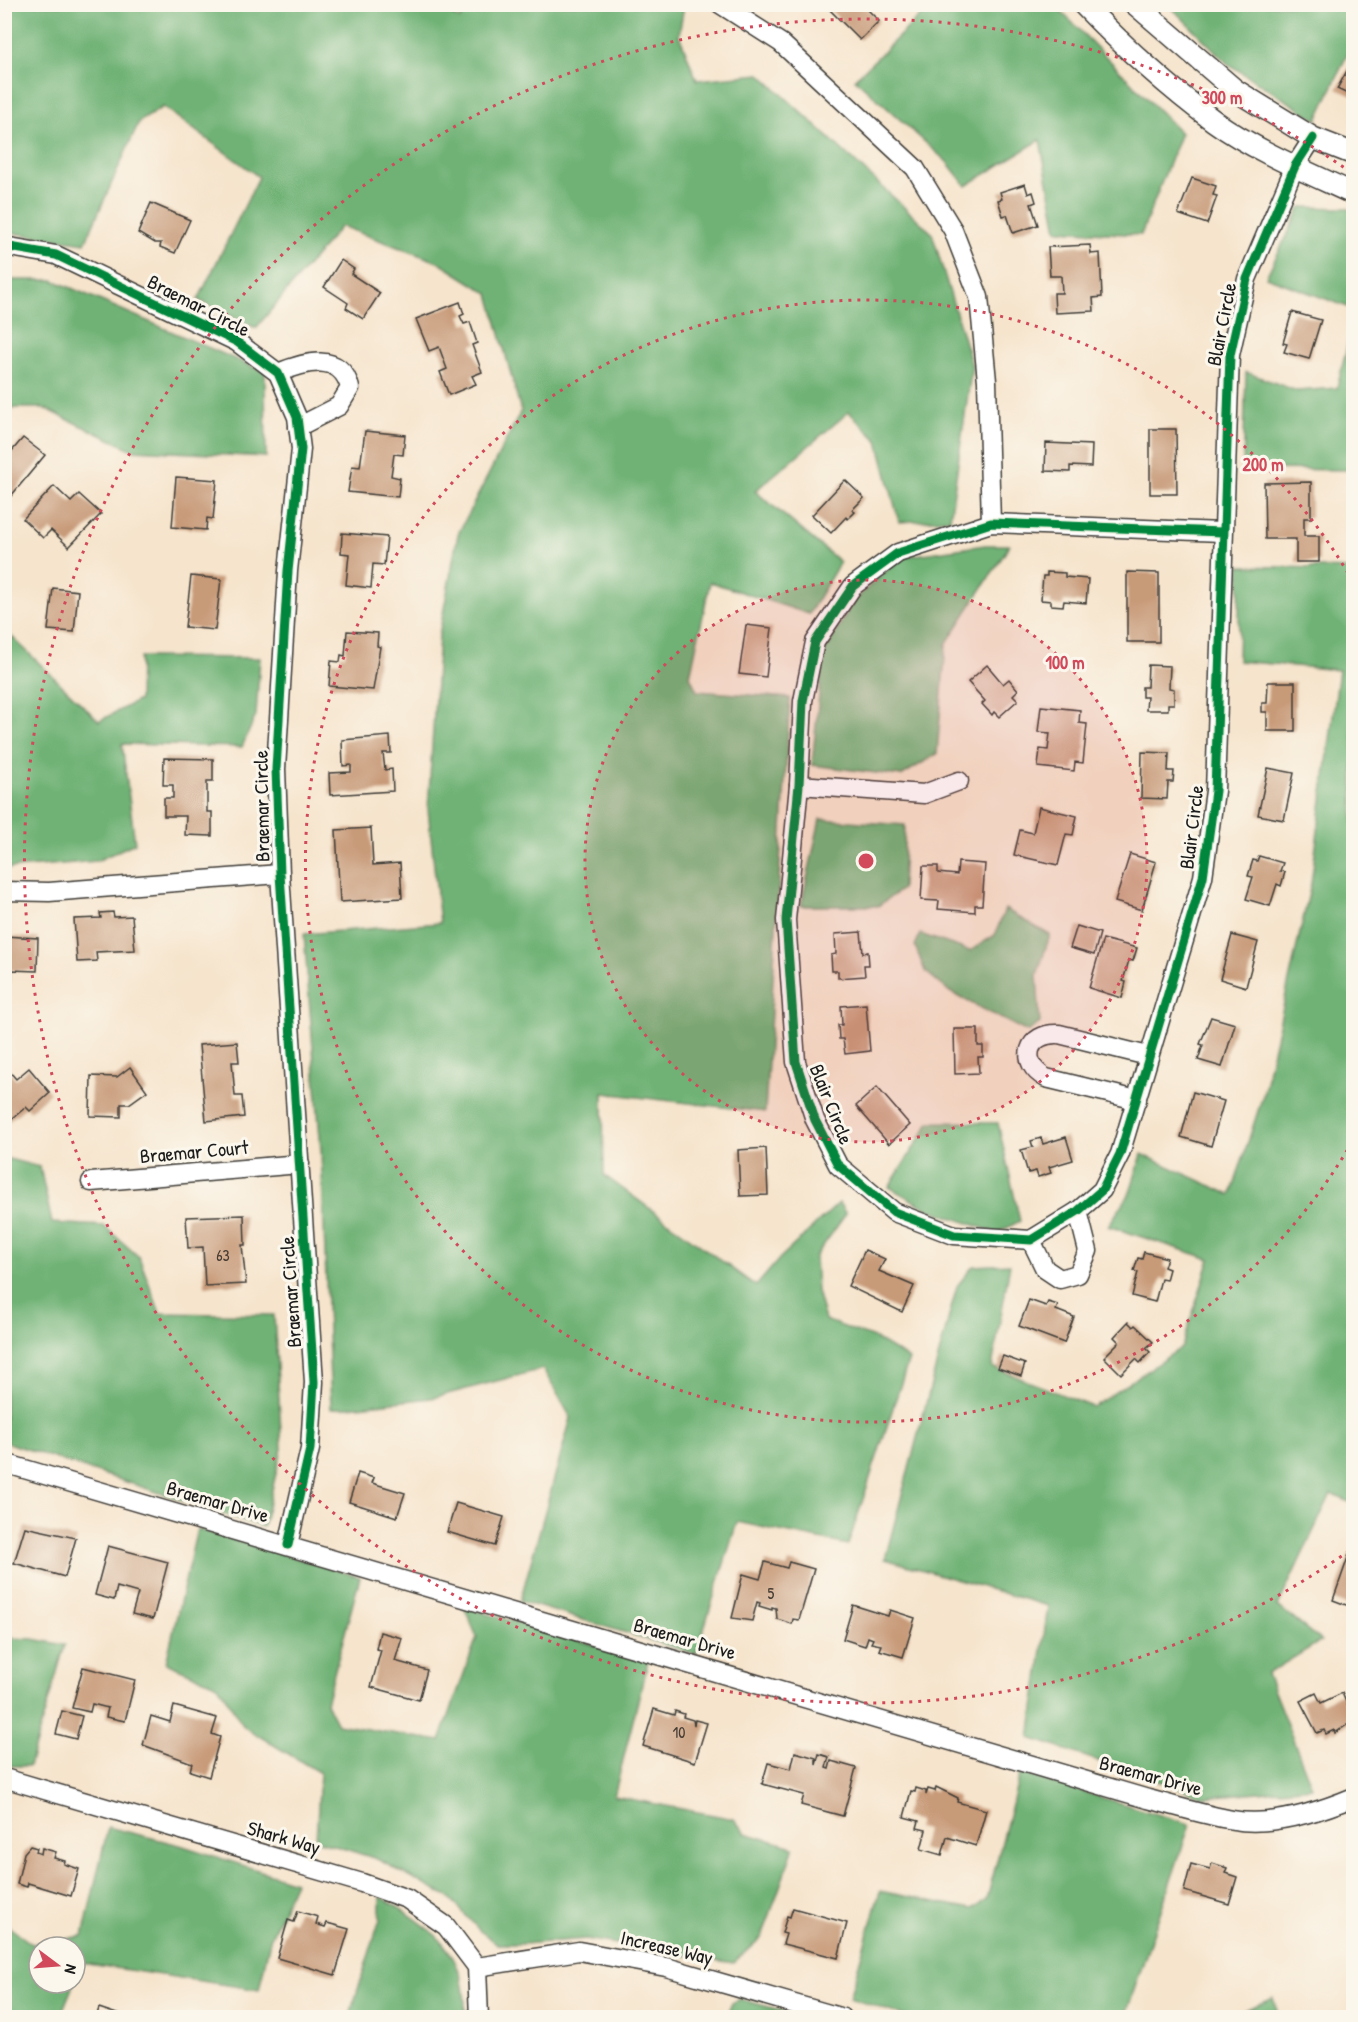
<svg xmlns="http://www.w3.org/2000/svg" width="1358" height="2022" viewBox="0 0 1358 2022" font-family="'Patrick Hand',sans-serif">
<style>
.forest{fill:#70b276;stroke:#466749;stroke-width:1.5}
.building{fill:#c79a78}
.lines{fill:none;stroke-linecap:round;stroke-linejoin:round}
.minor-casing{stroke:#3d3a36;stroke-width:21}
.tertiary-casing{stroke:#3d3a36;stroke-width:24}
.minor{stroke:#fff;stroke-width:18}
.tertiary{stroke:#fff;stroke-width:21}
.cycleway-casing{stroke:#fbf7ec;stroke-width:13}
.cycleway{stroke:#00873e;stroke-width:9}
.ring{fill:none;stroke:#d1495b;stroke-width:3;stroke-dasharray:3 6}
.labels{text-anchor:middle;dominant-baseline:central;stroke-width:6;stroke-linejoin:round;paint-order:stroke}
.number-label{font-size:16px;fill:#473c33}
.street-label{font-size:20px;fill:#1c1c1c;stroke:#fbf7ec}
.centre{fill:#d1495b;stroke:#fbf7ec;stroke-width:3}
.ring-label{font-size:18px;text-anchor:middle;font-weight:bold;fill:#d1495b;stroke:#fbf7ec;stroke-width:6;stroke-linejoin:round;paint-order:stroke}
</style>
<rect width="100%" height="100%" fill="#fbf7ec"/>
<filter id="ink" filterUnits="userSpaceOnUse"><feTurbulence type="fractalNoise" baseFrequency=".0167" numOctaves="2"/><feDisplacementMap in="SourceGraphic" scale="12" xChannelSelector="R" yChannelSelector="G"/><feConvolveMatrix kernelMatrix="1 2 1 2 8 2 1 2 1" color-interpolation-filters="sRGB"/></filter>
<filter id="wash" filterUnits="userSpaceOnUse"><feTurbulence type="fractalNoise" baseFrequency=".008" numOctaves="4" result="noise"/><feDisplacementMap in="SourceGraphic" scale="24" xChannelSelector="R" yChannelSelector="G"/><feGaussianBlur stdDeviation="1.35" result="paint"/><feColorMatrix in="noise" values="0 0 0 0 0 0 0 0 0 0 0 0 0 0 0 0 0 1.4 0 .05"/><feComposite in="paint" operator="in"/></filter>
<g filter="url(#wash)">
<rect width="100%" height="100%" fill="#f6e4cc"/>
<g class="forest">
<polygon points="430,4 460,19 467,5 684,5 679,35 697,80 760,74 932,233 972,366 950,519 899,522 878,441 849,412 755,491 840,562 809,614 710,582 690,676 697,691 790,698 765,1112 603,1093 604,1175 756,1286 780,1258 839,1203 846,1214 815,1257 817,1291 825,1320 874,1338 909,1359 848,1545 737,1522 696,1654 520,1601 571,1418 543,1369 432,1398 331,1409 321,1151 304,934 440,923 428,809 439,635 458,534 521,411 489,294 438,262 341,226 256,328 198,300 259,177 163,107 139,122 85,243 5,232 5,5"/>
<polygon points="956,4 1055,5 1181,133 1141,235 1057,230 1040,140 966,186 947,162 855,79 920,16 949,12"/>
<polygon points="1169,5 1353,5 1353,42 1317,120 1228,64"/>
<polygon points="1301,207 1346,208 1353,211 1353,309 1266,277"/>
<polygon points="5,280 53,280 265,372 266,457 133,450 43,408 5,408"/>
<polygon points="1353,322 1353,470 1243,469 1246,372 1297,391 1337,388"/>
<polygon points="985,545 1010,545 946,644 937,754 901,776 812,765 823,655 854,600 902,557"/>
<polygon points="1240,566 1353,569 1354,1504 1331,1494 1278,1606 1321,1641 1267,1674 1312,1787 1205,1797 1030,1738 1048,1606 885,1559 957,1286 973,1266 1010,1264 992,1367 1093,1407 1182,1347 1210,1259 1108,1226 1129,1195 1142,1154 1231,1195 1263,1095 1311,884 1339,670 1238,661"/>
<polygon points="4,629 99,721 139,700 140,657 260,658 256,715 242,747 122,744 135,843 97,861 5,869"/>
<polygon points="820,819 905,825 902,889 878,906 801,906"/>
<polygon points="1005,909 1050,935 1037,975 1040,1023 1027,1032 950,992 925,971 915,946 920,934 970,951 995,935"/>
<polygon points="930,1122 998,1123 1020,1221 997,1233 928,1209 889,1187"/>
<polygon points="5,1158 40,1167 52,1223 104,1226 139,1257 160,1313 274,1315 282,1449 263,1527 5,1442"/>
<polygon points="197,1529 360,1577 326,1703 337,1724 440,1741 477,1637 464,1607 648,1661 614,1796 734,1819 745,1833 794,1847 762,1937 733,1963 586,1939 523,1944 498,1944 480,1931 450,1898 377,1859 316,1840 320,1773 244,1727 218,1685 166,1663"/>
<polygon points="5,1638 33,1639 65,1645 29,1766 5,1766"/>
<polygon points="1020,1773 1190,1824 1125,2017 908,2017 849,1998 880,1891 972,1909 987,1899"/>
<polygon points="108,1827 180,1845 295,1882 270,1940 259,1990 82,1963 75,1979 75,1947 39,1947 39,1983 74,1983 60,2017 5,2017 5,1924 32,1944 83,1936"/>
<path d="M380,1896C432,1928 468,1950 465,2017L349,2018L380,1919Z"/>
<polygon points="1273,1998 1279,2017 1228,2017"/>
<polygon points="740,1999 805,2017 726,2017 732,2003"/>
</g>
<g id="blocks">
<g class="building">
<polygon points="827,4 862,4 879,21 860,40 826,6"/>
<polygon points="1354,58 1354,97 1337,89"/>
<polygon points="1192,178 1216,186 1213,195 1217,196 1207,224 1178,214"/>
<polygon points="1025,184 1028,194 1033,192 1036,202 1031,204 1038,225 1013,233 1007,215 1003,216 998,200 1002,199 1000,192"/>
<polygon points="151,203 190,220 175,253 160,247 161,243 155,243 138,233"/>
<polygon points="1090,245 1091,254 1100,253 1102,297 1093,298 1094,311 1055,313 1054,293 1062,293 1061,276 1050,276 1048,247"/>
<polygon points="341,260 354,269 351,274 380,293 363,319 346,308 348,303 324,287"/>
<polygon points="460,302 464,314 460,316 464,324 470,322 477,343 472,345 482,372 472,376 476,384 449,395 440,372 447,369 439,347 429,351 416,319"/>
<polygon points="1292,312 1321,320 1309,359 1284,352 1287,344 1283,343"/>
<polygon points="1150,429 1176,429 1177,494 1150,494"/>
<polygon points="365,431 405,435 403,455 394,454 391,476 400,478 398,497 348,492 352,466 360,467"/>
<polygon points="23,438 45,455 6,502 4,447 11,452"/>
<polygon points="1046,443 1092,445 1091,467 1070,466 1070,472 1045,471"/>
<polygon points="176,477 217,480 213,519 207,518 206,530 172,527"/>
<polygon points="845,480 864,498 852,510 855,512 848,519 846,517 831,533 812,515"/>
<polygon points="1311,482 1311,518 1304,518 1304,536 1319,536 1319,562 1296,562 1296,539 1265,539 1264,483"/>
<polygon points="54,486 71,502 79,494 101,514 69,547 51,530 43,538 23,519"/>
<polygon points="342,533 387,537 384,565 373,564 371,588 346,585 349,554 341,553"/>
<polygon points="1047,572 1065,573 1065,577 1088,579 1086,603 1064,601 1063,606 1051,605 1051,601 1041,600 1043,576 1047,576"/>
<polygon points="1127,572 1159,573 1159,642 1127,642"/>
<polygon points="191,576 221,579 215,630 185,627"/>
<polygon points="53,588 78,591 74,632 48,630"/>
<polygon points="746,625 772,628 766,677 739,674"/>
<polygon points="347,631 378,633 377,646 380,647 373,690 329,686 331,661 340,662 341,655 345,656"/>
<polygon points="987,665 1003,684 1009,679 1018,690 1013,695 1018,700 999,717 994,712 992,715 982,704 985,701 968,682"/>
<polygon points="1148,665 1170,666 1169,688 1174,689 1174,704 1168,704 1168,710 1146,710 1147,697 1142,697 1142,687 1147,687"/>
<polygon points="1268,682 1295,682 1295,731 1267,731 1267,712 1262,712 1262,703 1267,703"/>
<polygon points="1041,706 1080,710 1079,723 1087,724 1083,763 1075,762 1074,771 1038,767 1040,749 1048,750 1050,733 1038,732"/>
<polygon points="390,736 391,753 383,753 385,770 392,769 393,791 330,795 329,773 351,772 351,765 343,766 342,740"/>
<polygon points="1142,752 1169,753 1168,771 1174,771 1173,782 1168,782 1167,799 1141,798"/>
<polygon points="164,758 213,759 213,781 207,781 207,812 212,812 212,836 185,835 186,816 164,816 164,798 173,798 173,785 163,785"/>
<polygon points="1268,768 1294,773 1284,820 1258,815"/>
<polygon points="1039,807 1077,816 1073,835 1066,834 1058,865 1014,855 1020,830 1033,833"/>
<polygon points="371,828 373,865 400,863 402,898 340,902 336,830"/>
<polygon points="1130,854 1156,862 1142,910 1115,902"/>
<polygon points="1259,856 1283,863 1280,871 1285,872 1281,886 1277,884 1270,906 1246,899 1253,877 1248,876 1253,860 1257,861"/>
<polygon points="958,862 985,864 982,905 975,905 975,912 938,909 939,901 921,900 923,866 938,866 938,873 957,875"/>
<polygon points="113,912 114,917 132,916 135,950 96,952 97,961 77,962 74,919 101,918 100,913"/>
<polygon points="1077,926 1100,933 1094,955 1070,948"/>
<polygon points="861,932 863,953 868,952 869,965 864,965 865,976 838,978 838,971 832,971 831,955 836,954 835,934"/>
<polygon points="1232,935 1258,942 1246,987 1220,979"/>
<polygon points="4,936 38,938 37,971 10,970 9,986 4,986"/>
<polygon points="1103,939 1137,948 1133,961 1129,960 1123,981 1126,982 1122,998 1089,988"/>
<polygon points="866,1004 870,1051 845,1054 843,1039 839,1039 838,1025 842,1025 841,1006"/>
<polygon points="1211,1017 1235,1024 1222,1067 1198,1060 1203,1045 1200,1044"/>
<polygon points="954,1029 978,1029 978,1046 983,1046 983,1057 978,1057 979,1073 955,1074"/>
<polygon points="237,1042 239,1062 232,1062 235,1096 242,1096 244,1117 206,1121 199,1045"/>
<polygon points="4,1065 16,1079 29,1068 50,1093 30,1111 26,1107 7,1123 4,1120"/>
<polygon points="130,1067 147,1091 129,1104 121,1104 121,1117 90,1116 91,1076 117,1077"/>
<polygon points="877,1087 910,1125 889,1144 856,1106"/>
<polygon points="1193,1092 1224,1101 1211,1146 1181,1137"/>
<polygon points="1066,1137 1073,1160 1049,1167 1051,1173 1038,1177 1036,1171 1028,1173 1021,1150 1033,1147 1031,1141 1041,1138 1043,1144"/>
<polygon points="766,1148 768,1195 740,1196 738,1150"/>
<polygon points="244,1215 245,1245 242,1245 246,1284 205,1286 203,1247 188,1248 186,1217"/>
<polygon points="865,1250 885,1259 879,1271 914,1286 902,1312 848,1286"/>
<polygon points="1144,1252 1167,1258 1164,1267 1169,1269 1166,1280 1161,1279 1155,1302 1132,1296 1138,1272 1134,1271 1138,1258 1142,1259"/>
<polygon points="1029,1300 1046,1306 1048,1302 1058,1305 1056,1310 1074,1317 1064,1343 1019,1326"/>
<polygon points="1128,1322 1133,1327 1135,1325 1153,1342 1146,1348 1150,1352 1140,1363 1136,1359 1121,1374 1104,1357 1119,1342 1114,1337"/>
<polygon points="1003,1356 1025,1364 1021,1376 998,1368"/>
<polygon points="358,1473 374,1478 372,1483 405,1493 397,1517 349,1502"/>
<polygon points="456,1503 504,1517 495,1546 447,1532"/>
<polygon points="25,1527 76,1538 65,1577 14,1563"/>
<polygon points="108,1546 168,1562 153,1619 132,1614 138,1593 117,1587 114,1600 95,1595"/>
<polygon points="1350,1552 1354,1553 1354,1608 1333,1600"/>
<polygon points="765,1562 787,1568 789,1562 814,1569 799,1620 793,1619 792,1624 777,1619 776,1608 772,1607 772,1610 759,1606 760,1603 757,1602 752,1621 732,1618 743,1574 760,1579"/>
<polygon points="853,1605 888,1616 890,1610 915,1618 903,1657 879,1650 881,1645 871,1643 873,1639 868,1637 865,1646 843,1639"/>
<polygon points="380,1632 402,1638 395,1661 427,1670 419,1700 371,1687 381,1650 376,1649"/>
<polygon points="83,1667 135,1680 125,1721 106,1717 108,1708 92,1704 90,1712 72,1708"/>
<polygon points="1316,1693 1321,1703 1342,1693 1354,1720 1335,1733 1334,1730 1326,1734 1324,1730 1317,1733 1300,1701"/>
<polygon points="174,1706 217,1718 212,1734 220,1737 209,1777 190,1771 192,1763 143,1745 151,1716 170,1722"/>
<polygon points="654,1709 674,1715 675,1711 684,1714 683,1717 693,1720 694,1725 695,1720 707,1723 695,1762 643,1746"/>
<polygon points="62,1711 82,1716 76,1739 56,1734"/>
<polygon points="795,1752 816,1758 816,1765 819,1754 829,1757 826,1768 829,1769 831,1761 856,1768 843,1816 801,1805 804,1795 762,1784 768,1763 791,1769"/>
<polygon points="936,1787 958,1798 957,1802 986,1810 976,1846 947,1837 942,1855 921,1849 926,1830 917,1828 919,1821 904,1817 911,1791 915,1792 916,1788 926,1791 926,1795 928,1789 935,1791"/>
<polygon points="30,1846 37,1848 36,1852 41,1854 42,1848 56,1852 54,1858 65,1861 64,1864 79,1869 71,1896 28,1883 27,1887 17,1884 24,1853"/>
<polygon points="1212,1863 1227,1868 1225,1873 1237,1877 1229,1904 1184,1891 1191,1864 1210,1869"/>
<polygon points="793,1908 847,1923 838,1958 783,1944 786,1934 782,1933 787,1916 790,1917"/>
<polygon points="298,1911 318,1917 316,1924 325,1927 327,1923 349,1929 335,1975 277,1958 288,1920 294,1922"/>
<polygon points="99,2008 120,2015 120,2018 96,2018"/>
</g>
</g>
</g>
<g filter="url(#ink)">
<use href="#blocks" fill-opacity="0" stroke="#3d3a36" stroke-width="1.5"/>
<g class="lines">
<defs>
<g id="minor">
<polyline points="720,4 781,43 915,168 953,230 979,297 987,381 991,523"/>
<polyline points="4,246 56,255 237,342 278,373 297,417 301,449 288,571 276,769 280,874 314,1382 310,1449 288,1545"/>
<path d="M278,373C304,362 341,351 350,388L339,406L298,427"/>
<polyline points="1222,532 991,523 898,553 853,586 815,642 803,701 799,785 786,920 796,1062 815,1120 838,1165 894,1212 954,1235 1031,1240 1078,1211 1102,1190 1120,1154 1203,877 1215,791 1230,355 1247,279 1295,166 1313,138"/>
<polyline points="799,785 924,794 959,781"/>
<polyline points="4,891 49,892 280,874"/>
<path d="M1137,1100L1046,1078C1018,1063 1027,1032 1059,1034L1148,1056"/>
<polyline points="91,1182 300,1164"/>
<polyline points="1031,1240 1045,1269 1060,1279 1078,1274 1088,1251 1078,1211"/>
<path d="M4,1463L1148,1799C1176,1806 1204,1815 1233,1820C1272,1827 1318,1812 1354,1797"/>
<polyline points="4,1778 362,1883 407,1899 446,1926 477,1967 479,2018"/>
<polyline points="477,1967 579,1951 666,1967 843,2018"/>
</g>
<g id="tertiary">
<path d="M1083,4C1123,46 1168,87 1214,121C1254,150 1309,173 1354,194"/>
<polyline points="1135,4 1235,90 1313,138 1354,154"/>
</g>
</defs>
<use href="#minor" class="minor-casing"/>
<use href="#tertiary" class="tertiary-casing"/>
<use href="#minor" class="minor"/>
<use href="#tertiary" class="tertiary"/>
<defs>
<g id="cycleway">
<polyline points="4,246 56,255 237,342 278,373 297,417 301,449 288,571 276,769 280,874 314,1382 310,1449 288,1545"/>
<polyline points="1222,532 991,523 898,553 853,586 815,642 803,701 799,785 786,920 796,1062 815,1120 838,1165 894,1212 954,1235 1031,1240 1078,1211 1102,1190 1120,1154 1203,877 1215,791 1230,355 1247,279 1295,166 1313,138"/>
</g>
</defs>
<use href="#cycleway" class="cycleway-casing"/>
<use href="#cycleway" class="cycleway"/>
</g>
</g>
<circle cx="866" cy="861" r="281" fill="#d1495b" fill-opacity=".12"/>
<g class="ring">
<circle cx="866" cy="861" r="281"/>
<path d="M1352 1142A561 561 0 1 1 1352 580"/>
<path d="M1349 1551A842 842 0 1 1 1349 171"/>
</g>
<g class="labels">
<g class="number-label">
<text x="223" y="1255">63</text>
<text x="771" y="1593">5</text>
<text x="679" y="1732">10</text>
</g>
<g class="street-label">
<text transform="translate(199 305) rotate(27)">Braemar Circle</text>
<text transform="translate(1221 324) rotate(-79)">Blair Circle</text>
<text transform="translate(261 806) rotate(-91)">Braemar Circle</text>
<text transform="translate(1191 827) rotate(-83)">Blair Circle</text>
<text transform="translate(832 1104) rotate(68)">Blair Circle</text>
<text transform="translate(194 1151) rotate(-5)">Braemar Court</text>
<text transform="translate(290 1292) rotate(-94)">Braemar Circle</text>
<text transform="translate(218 1501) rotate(16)">Braemar Drive</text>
<text transform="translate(685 1638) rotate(16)">Braemar Drive</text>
<text transform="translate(1151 1775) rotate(15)">Braemar Drive</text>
<text transform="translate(284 1837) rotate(16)">Shark Way</text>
<text transform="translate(667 1947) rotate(13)">Increase Way</text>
</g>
</g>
<circle cx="866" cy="861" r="9" class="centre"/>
<g class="ring-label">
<text x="1222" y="104">300 m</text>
<text x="1263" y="471">200 m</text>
<text x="1065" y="669">100 m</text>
</g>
<rect width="1358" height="2022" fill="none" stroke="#fbf7ec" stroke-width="24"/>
<g transform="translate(57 1965) rotate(106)"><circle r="28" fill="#fbf7ec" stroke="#a29f99" stroke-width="1.5"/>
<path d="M0-4.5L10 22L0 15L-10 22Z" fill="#d1495b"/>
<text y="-9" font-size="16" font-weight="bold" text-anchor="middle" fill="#1c1c1c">N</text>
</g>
</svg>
